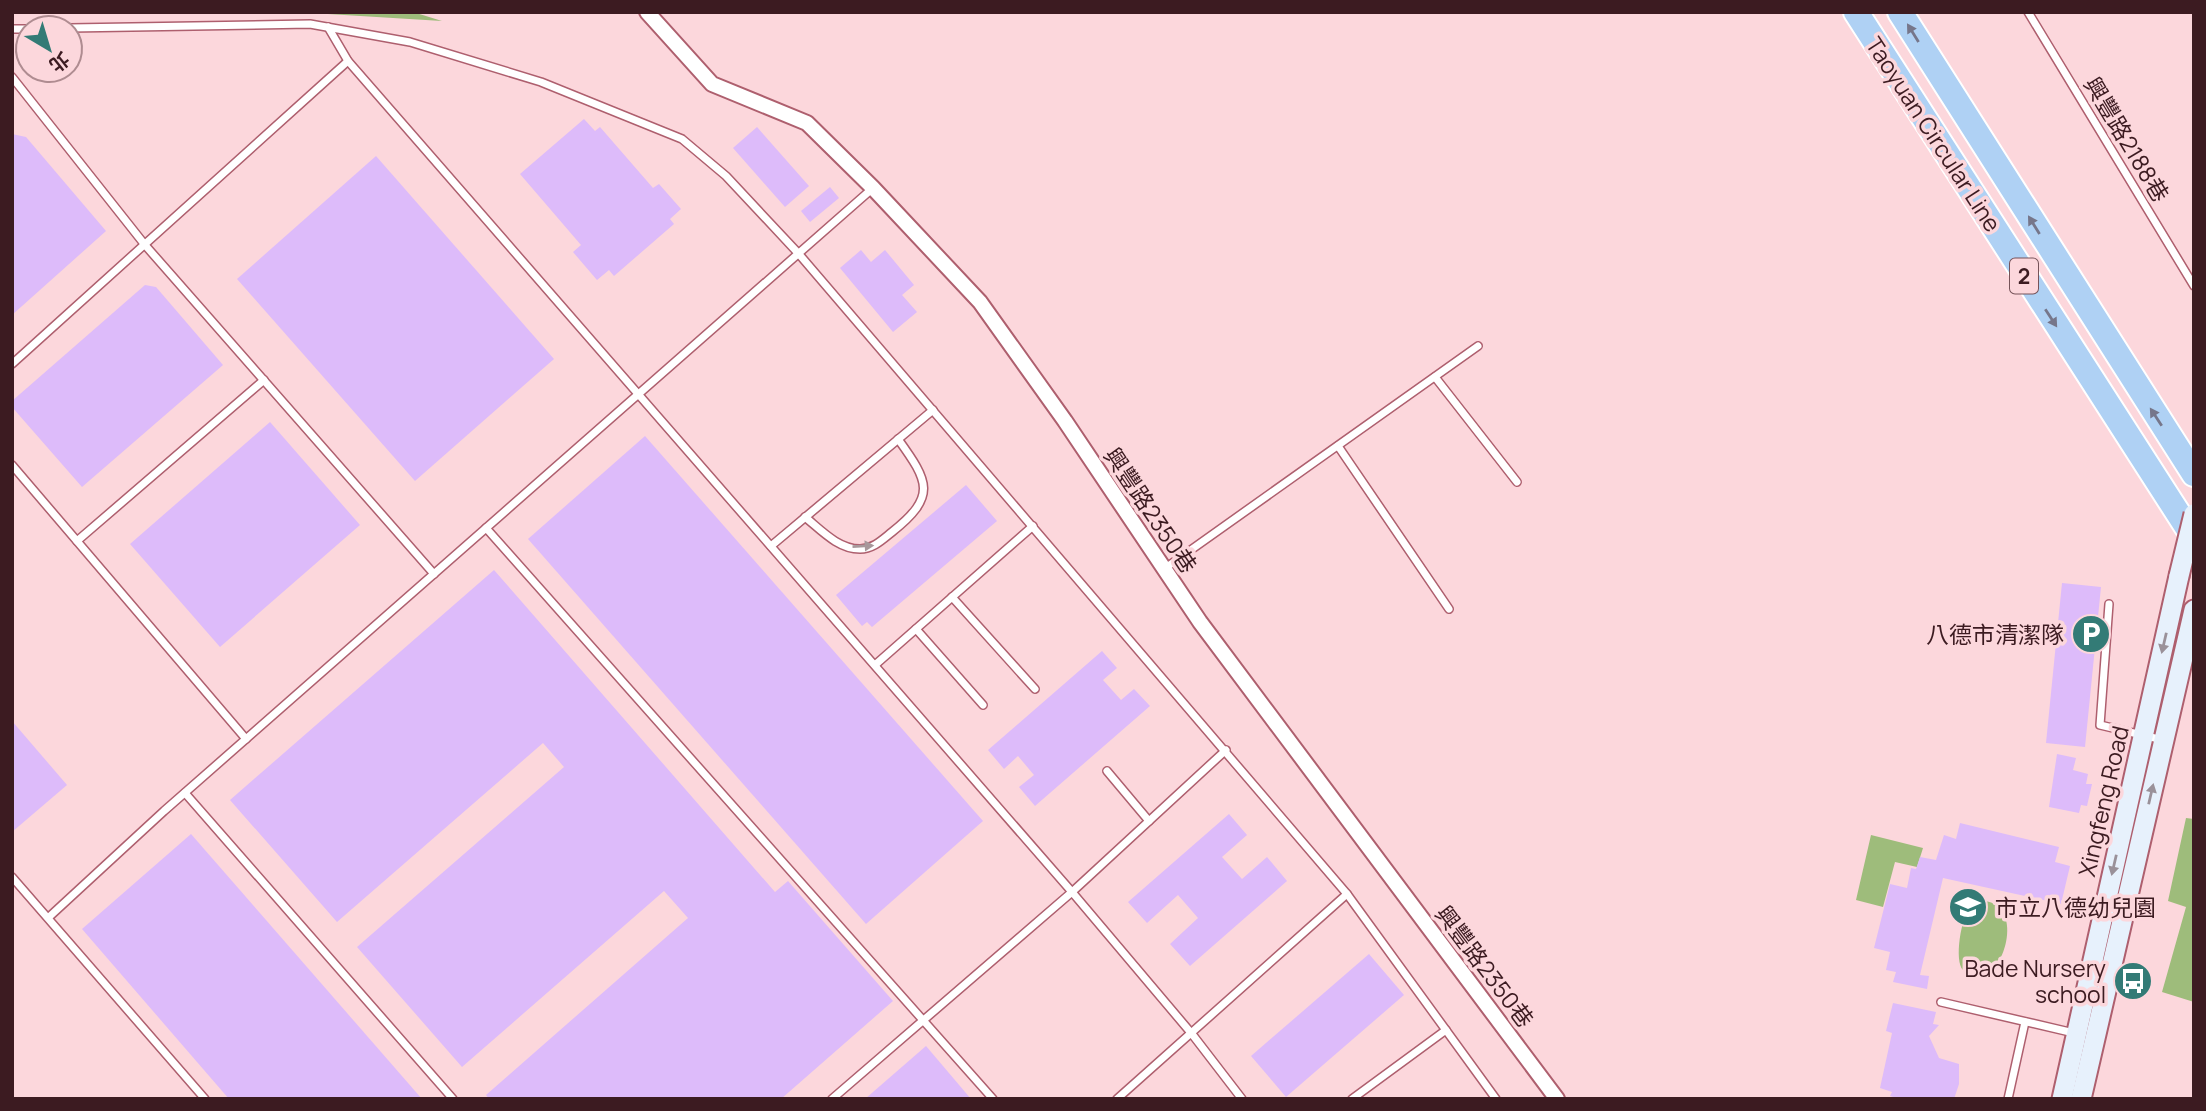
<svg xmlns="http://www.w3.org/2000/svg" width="2206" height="1111" viewBox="0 0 2206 1111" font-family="Manrope,'Noto Sans TC',sans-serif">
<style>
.green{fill:#9ebc7b}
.building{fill:#ddbbfa}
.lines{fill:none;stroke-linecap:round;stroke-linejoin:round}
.service-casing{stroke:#ae5f6e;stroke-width:10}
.minor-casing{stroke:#ae5f6e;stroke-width:18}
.secondary-casing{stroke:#ae5f6e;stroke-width:23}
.motorway-casing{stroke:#fff;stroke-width:28}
.service{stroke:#fff;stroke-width:7}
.minor{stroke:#fff;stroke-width:14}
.secondary{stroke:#e7f1fc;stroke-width:19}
.motorway{stroke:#afd1f4;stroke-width:24}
.secondary-bridge-casing{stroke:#ae5f6e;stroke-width:23;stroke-linecap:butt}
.secondary-bridge{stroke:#e7f1fc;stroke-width:19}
.oneway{fill:#76768a}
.oneway2{fill:#a7989b}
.oneway3{fill:#9a9199}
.labels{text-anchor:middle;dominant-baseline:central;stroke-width:7;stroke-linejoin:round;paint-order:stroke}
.shield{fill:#fcd7dc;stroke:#765359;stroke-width:2}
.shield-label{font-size:21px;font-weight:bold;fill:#3c1b21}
.street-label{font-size:23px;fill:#3c1b21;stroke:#fcd7dc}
.poi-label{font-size:23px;fill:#3c1b21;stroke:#fcd7dc;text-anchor:end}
</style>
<rect width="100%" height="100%" fill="#fcd7dc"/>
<g class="green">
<polygon points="295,12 413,12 442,21"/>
<polygon points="2186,818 2194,819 2194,1002 2162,992 2186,907 2168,901"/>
<polygon points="1871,835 1923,848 1917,867 1895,862 1883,907 1856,900"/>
<path d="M1985,901C2032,907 1995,1005 1963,970C1954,961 1961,917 1970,908C1974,904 1979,902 1985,901Z"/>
</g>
<g class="building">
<polygon points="584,119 595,131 600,127 653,188 659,184 681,209 670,219 674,224 614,276 609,270 597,280 573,252 581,245 520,174"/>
<polygon points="757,127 809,186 785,207 733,148"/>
<polygon points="12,134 26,137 106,231 12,315"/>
<polygon points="376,156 554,359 415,481 237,279"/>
<polygon points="830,187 839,198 810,222 801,211"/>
<polygon points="861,250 871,262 885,250 914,285 902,295 917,312 893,332 840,268"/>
<polygon points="145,285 156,287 223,365 82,487 12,407 12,401"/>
<polygon points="270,422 360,525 220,647 130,544"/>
<polygon points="645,436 983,821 866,924 528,539"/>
<polygon points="966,485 997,521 872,627 867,622 862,626 836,595"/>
<polygon points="494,570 775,892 788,881 893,1001 781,1099 489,1099 486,1095 688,918 664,891 462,1067 357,947 564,767 543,743 337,922 230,800"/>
<polygon points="2062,583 2101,587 2085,747 2046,743"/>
<polygon points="1102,651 1117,668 1103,680 1121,700 1134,689 1150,706 1035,806 1019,787 1034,775 1018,756 1004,769 988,750"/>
<polygon points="12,721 67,785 12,832"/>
<polygon points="2057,754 2076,758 2073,770 2088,774 2086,784 2092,784 2087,806 2081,805 2079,813 2049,807"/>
<polygon points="1229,814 1247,835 1222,857 1242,879 1267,857 1287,881 1190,966 1170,944 1198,918 1178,895 1147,923 1128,902"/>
<polygon points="1960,823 2059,847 2055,862 2070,866 2061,904 1943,878 1920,975 1929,976 1927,989 1893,982 1896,972 1886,970 1890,952 1874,948 1890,884 1907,888 1911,868 1916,869 1920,857 1936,860 1944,835 1956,839"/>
<polygon points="191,834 422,1099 229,1099 82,929"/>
<polygon points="1369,954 1404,995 1286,1097 1251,1056"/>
<polygon points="1893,1003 1936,1012 1933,1024 1939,1025 1929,1036 1939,1058 1959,1064 1959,1084 1954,1099 1900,1099 1890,1096 1892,1092 1880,1088 1892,1033 1886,1031"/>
<polygon points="926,1046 971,1099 865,1099"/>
</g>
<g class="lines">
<defs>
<g id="service">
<polyline points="2028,12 2194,286"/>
<polyline points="328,27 348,61 1072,892 1192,1034 1242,1099"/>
<polyline points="70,28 310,24 410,42 541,82 682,139 726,176 798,253 1347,894 1496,1099"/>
<polyline points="12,29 28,29"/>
<polyline points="12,77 145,245 434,574"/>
<polyline points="12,364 348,61"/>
<polyline points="1435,377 1517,482"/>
<polyline points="1338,446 1449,609"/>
<polyline points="12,465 246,739"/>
<path d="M805,517C821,530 838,549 860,549C873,549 882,540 892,532C937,496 929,482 898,439"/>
<polyline points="486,528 993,1099"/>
<polyline points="77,541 264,380"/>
<polyline points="771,546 933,410"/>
<polyline points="1164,569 1478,346"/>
<polyline points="952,597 1035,689"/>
<polyline points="2109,604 2100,725 2163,740"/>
<polyline points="916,629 983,705"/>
<polyline points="875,665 1033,526"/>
<polyline points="1107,771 1149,821"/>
<polyline points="185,793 453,1099"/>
<polyline points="12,877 205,1099"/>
<polyline points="49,917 164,811 873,188"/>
<polyline points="1941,1002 2074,1033"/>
<polyline points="832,1099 1072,892 1226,750"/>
<polyline points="1117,1099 1347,894"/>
<polyline points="1352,1099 1446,1030"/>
<polyline points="2008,1099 2025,1022"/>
</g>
<polyline id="minor" points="647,12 712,84 807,123 873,188 980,302 1065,421 1200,622 1557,1099"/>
<g id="secondary">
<polyline points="2062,1099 2179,576"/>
<polyline points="2081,1099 2194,610"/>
</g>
<g id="motorway">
<polyline points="1856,12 2194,538"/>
<polyline points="1900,12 2194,474"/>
</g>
</defs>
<use href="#service" class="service-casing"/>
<use href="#minor" class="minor-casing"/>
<use href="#secondary" class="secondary-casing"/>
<use href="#motorway" class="motorway-casing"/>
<use href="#service" class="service"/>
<use href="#minor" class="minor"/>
<use href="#secondary" class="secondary"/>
<use href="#motorway" class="motorway"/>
<defs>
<polyline id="secondary-bridge" points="2179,576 2194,514"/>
</defs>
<use href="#secondary-bridge" class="secondary-bridge-casing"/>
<use href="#secondary-bridge" class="secondary-bridge"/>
</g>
<defs><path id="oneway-solid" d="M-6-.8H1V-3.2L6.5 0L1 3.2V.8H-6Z" transform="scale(1.75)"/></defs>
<g class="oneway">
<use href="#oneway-solid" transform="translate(1913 33) rotate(-122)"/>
<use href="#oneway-solid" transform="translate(2034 225) rotate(-122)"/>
<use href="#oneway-solid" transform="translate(2051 318) rotate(57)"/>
<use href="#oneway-solid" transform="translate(2156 417) rotate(-123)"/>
</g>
<use class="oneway2" href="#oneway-solid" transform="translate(863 546) rotate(-3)"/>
<g class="oneway3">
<use href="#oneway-solid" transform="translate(2164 643) rotate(103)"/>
<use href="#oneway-solid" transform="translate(2151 794) rotate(-77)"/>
<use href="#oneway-solid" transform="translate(2114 865) rotate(103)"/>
</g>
<defs>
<symbol id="parking-disc" viewBox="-11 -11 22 22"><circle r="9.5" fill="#337b76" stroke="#fcd7dc"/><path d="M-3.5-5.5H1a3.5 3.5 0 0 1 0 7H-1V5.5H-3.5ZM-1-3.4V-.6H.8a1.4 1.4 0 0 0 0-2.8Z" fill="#fff"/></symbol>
<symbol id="school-disc" viewBox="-11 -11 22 22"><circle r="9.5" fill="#337b76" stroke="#fcd7dc"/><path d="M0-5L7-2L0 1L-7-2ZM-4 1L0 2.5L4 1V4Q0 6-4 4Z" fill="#fff"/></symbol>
<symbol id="bus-disc" viewBox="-11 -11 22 22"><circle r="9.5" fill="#337b76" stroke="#fcd7dc"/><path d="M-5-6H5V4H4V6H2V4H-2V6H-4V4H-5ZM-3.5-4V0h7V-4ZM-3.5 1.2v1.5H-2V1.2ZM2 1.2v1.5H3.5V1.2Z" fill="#fff"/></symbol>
</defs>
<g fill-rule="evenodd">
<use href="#parking-disc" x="2069" y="612" width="44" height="44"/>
<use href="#school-disc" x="1946" y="885" width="44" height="44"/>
<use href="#bus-disc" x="2111" y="959" width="44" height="44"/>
</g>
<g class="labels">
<rect class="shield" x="2010" y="258.5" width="28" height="35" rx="5"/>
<g class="shield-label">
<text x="2024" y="276">2</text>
</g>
<g class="street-label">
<text transform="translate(1934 134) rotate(57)">Taoyuan Circular Line</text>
<text transform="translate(2127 139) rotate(59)">興豐路2188巷</text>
<text transform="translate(1151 510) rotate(56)">興豐路2350巷</text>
<text transform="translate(2103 801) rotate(-77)">Xingfeng Road</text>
<text transform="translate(1485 966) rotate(53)">興豐路2350巷</text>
</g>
<g class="poi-label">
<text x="2064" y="634">八德市清潔隊</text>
<text x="1995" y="907" text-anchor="start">市立八德幼兒園</text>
<text x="2106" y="968">Bade Nursery<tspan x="2106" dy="26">school</tspan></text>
</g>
</g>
<rect width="2206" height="1111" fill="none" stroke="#3c1b21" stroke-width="28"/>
<g transform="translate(49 49) rotate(142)"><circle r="33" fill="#fcd7dc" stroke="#af8c91" stroke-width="2"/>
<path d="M0-5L12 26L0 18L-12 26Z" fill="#337b76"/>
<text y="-10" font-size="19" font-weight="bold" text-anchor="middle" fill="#3c1b21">北</text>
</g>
</svg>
